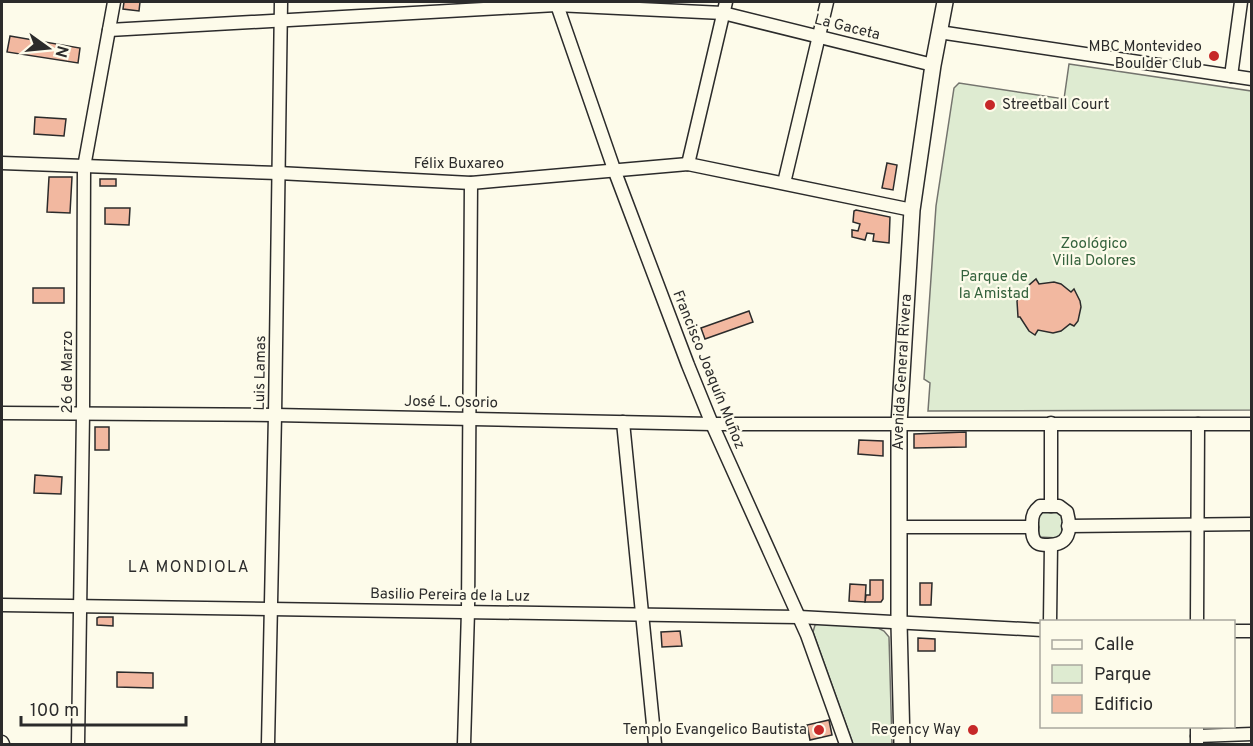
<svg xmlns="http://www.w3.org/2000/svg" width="1253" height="746" viewBox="0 0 1253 746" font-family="Overpass,sans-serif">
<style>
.green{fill:#deebd1;stroke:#74746e;stroke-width:1.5}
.building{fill:#f2b8a0;stroke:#2b2b2b;stroke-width:1.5}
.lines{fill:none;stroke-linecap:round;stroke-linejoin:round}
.minor-casing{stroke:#2b2b2b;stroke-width:15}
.major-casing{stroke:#2b2b2b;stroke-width:18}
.minor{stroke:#fdfbea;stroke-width:12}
.major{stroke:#fdfbea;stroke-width:15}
.poi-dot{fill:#c62828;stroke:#fdfbea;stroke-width:2}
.labels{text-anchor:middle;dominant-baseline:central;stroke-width:4.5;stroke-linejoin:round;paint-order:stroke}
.street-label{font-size:15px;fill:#2b2b2b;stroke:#fdfbea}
.poi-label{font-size:15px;fill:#2b2b2b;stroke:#fdfbea;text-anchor:end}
.park-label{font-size:15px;fill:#34623c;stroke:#fdfbea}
.neighbourhood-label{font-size:16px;letter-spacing:1.5px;fill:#2b2b2b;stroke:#fdfbea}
</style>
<rect width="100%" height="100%" fill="#fdfbea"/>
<g class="green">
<polygon points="1069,64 1251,91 1251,410 928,411 930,383 924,379 936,206 954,88 959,83 1064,99"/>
<polygon points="1041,512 1059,512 1063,516 1062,535 1059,538 1039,537 1038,515"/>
<polygon points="819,623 878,628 884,631 889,637 892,744 853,744 813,632 815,625"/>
</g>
<g class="building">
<polygon points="124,2 140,2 139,11 123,9"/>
<polygon points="10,36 80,48 78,63 7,52"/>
<polygon points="35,117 66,119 64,136 34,134"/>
<polygon points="887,163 897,165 893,190 882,188"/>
<polygon points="49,177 72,177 70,213 47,212"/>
<rect x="100" y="179" width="16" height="7"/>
<polygon points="105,208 130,208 129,225 105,224"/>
<polygon points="856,210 890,217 889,243 873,241 874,234 867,233 865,240 852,237 852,230 858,231 860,224 853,222 854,211"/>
<polygon points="1036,279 1039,284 1054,282 1061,284 1071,292 1074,289 1080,301 1081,307 1078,321 1074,326 1070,324 1061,331 1053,333 1038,330 1035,335 1029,331 1020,317 1018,317 1017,301 1021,292"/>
<rect x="33" y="288" width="31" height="15"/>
<polygon points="749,311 753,322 705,339 701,328"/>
<rect x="95" y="427" width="14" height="23"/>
<polygon points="966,432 966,447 914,448 914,434"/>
<polygon points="859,440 883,441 883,456 858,454"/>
<polygon points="35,475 62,477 61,494 34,493"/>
<polygon points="870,580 883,580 883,599 881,602 865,602 866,595 870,595"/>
<polygon points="920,583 932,583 931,605 920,605"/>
<polygon points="850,584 866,585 865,602 849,601"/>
<polygon points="99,617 113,617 113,626 97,625 97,618"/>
<polygon points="680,631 682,646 662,647 661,632"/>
<polygon points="918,638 935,639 935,651 918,651"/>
<polygon points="117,672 153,673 153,688 117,687"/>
<polygon points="829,720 832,735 810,740 807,725"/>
</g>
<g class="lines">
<defs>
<g id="minor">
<polyline points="556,2 615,172 688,365 712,424 807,635 846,744"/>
<polyline points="109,30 556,5 723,13 933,65"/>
<polyline points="939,32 1252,79"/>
<polyline points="1231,76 1241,2"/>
<polyline points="2,163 278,173 471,183 688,164 912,210"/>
<polyline points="688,164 726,2"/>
<polyline points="784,183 827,2"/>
<polyline points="2,413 275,415 712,424 1252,424"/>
<polyline points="623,422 655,744"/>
<path d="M1040,506H1059L1067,512C1072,531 1069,545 1048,545C1043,545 1038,545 1035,541C1031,536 1032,528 1032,523C1032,515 1034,511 1040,506Z"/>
<polyline points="1051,506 1051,423"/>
<polyline points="1068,526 1252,524"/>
<polyline points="898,527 1032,527"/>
<polyline points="2,605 799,617 1042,630"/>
<polyline points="1050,622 1051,545"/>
<polyline points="1197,622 1198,424"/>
<polyline points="1234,631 1252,631"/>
<polyline points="1197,736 1252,734"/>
<polyline points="2,742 3,744"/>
<polyline points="78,744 83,414 84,167 114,2"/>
<polyline points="268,744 275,415 281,2"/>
<polyline points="464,744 468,611 471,183"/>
<polyline points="1197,744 1197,726"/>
</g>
<g id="major">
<path id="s1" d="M902,744L899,623V424L912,210L933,65L945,2"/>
</g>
</defs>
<use href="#minor" class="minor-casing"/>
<use href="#major" class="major-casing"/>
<use href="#minor" class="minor"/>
<use href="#major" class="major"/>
</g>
<g class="poi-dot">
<circle cx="1214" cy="56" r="6"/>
<circle cx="990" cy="105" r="6"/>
<circle cx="819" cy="730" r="6"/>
<circle cx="973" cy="730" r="6"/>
</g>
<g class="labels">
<g class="street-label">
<text transform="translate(847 28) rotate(14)">La Gaceta</text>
<text x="459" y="164">Félix Buxareo</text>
<text transform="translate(708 370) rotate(68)">Francisco Joaquín Muñoz</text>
<text transform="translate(68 372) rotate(-90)">26 de Marzo</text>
<text stroke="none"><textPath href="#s1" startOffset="372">Avenida General Rivera</textPath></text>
<text transform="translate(261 373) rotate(-89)">Luis Lamas</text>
<text transform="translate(451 403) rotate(1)">José L. Osorio</text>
<text transform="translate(450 596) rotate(1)">Basilio Pereira de la Luz</text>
</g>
<g class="poi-label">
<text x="1202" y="47">MBC Montevideo<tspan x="1202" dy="17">Boulder Club</tspan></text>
<text x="1002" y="105" text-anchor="start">Streetball Court</text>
<text x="807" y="730">Templo Evangelico Bautista</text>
<text x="961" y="730">Regency Way</text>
</g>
<g class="park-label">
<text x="1094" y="244">Zoológico<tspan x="1094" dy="17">Villa Dolores</tspan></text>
<text x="994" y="277">Parque de<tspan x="994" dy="17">la Amistad</tspan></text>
</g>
<g class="neighbourhood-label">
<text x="189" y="568">LA MONDIOLA</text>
</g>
</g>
<rect width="1253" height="746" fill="none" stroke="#2b2b2b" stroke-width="6"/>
<rect x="1040" y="620" width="195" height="108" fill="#fdfbea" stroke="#a9a89e" stroke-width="1.5"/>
<rect x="1052" y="640" width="30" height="9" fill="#fdfbea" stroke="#a9a89e" stroke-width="1.5"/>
<text x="1094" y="650" font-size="18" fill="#2b2b2b">Calle</text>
<rect x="1052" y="665" width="30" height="18" fill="#deebd1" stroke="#a9a89e" stroke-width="1.5"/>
<text x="1094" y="680" font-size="18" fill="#2b2b2b">Parque</text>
<rect x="1052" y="695" width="30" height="18" fill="#f2b8a0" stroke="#a9a89e" stroke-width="1.5"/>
<text x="1094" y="710" font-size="18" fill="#2b2b2b">Edificio</text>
<g transform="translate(48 48) rotate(105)" stroke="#fdfbea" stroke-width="4.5" paint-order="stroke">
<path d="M0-4.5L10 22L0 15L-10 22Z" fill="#2b2b2b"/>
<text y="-9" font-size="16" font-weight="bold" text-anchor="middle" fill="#2b2b2b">N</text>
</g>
<path d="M21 716v9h165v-9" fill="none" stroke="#2b2b2b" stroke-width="3"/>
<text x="30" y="716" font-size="18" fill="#2b2b2b" stroke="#fdfbea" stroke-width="4.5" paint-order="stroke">100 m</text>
</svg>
